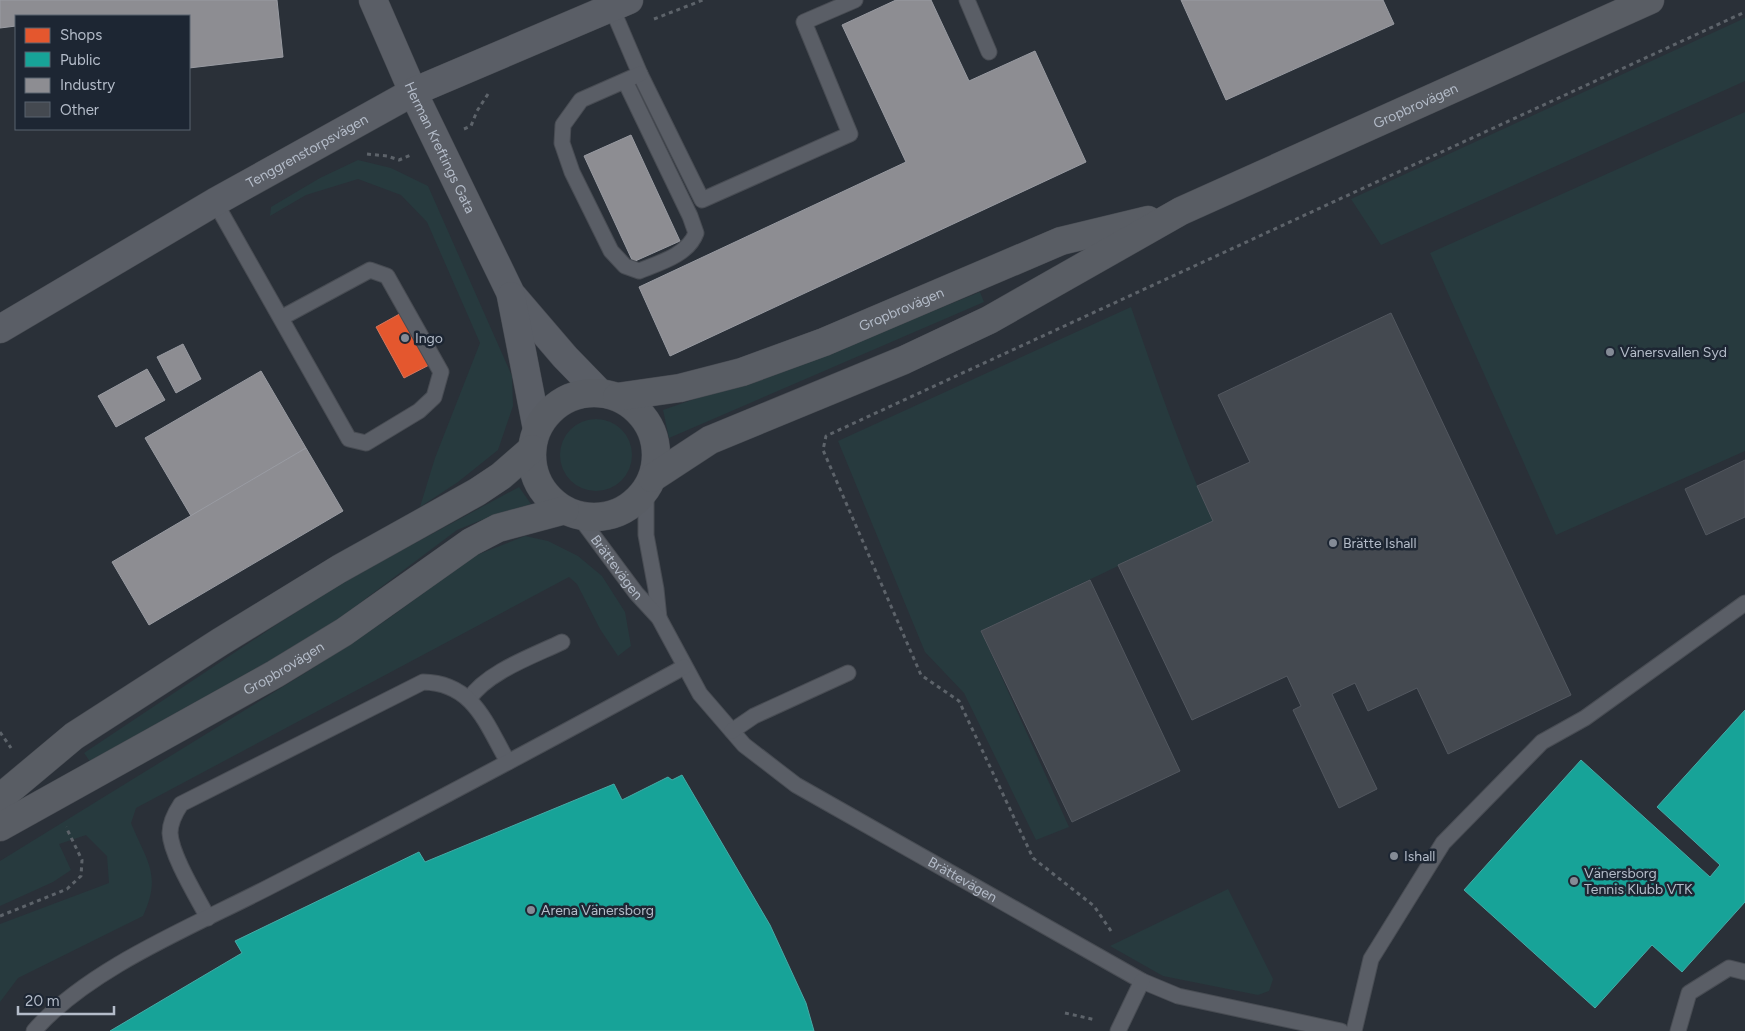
<svg xmlns="http://www.w3.org/2000/svg" width="1745" height="1031" viewBox="0 0 1745 1031" font-family="Figtree,sans-serif">
<style>
.green{fill:#273a3e}
.shops{fill:#e4572e;stroke:#d6755c}
.public{fill:#17a398;stroke:#46aaa7}
.industry{fill:#8d8d92;stroke:#999ba2}
.building{fill:#444950;stroke:#52575f}
.lines{fill:none;stroke-linecap:round;stroke-linejoin:round}
.lane-casing{stroke:#484c53;stroke-width:17}
.street-casing{stroke:#484c53;stroke-width:29}
.secondary-casing{stroke:#484c53;stroke-width:29}
.path{stroke:#5d636a;stroke-width:3;stroke-dasharray:4 4;stroke-linecap:butt}
.lane{stroke:#5a5e66;stroke-width:15}
.street{stroke:#5a5e66;stroke-width:28}
.secondary{stroke:#595d64;stroke-width:28}
.poi-dot{fill:#848b96;stroke:#1d2633;stroke-width:2}
.labels{text-anchor:middle;dominant-baseline:central;stroke-width:5;stroke-linejoin:round;paint-order:stroke}
.street-label{font-size:14px;fill:#b4bcc9;stroke:#1d2633}
.poi-label{font-size:14px;fill:#b4bcc9;stroke:#1d2633;text-anchor:start}
</style>
<rect width="100%" height="100%" fill="#2a3038"/>
<g class="green">
<polygon points="1745,18 1745,81 1381,245 1351,199"/>
<polygon points="1745,112 1745,451 1556,535 1430,253"/>
<polygon points="358,160 391,168 428,186 512,376 513,406 498,450 458,482 420,507 435,458 480,343 427,222 401,195 358,179 306,195 270,216 271,207 320,178"/>
<polygon points="980,292 984,302 669,438 663,410 838,349"/>
<path d="M1131,307C1156,379 1181,452 1213,521L981,631L1069,827L1036,840L964,693L925,652L838,441Z"/>
<circle cx="596" cy="455" r="36"/>
<polygon points="519,487 531,504 479,521 457,530 312,639 91,763 84,753 276,625 354,576"/>
<path d="M525,536L548,541L578,556L602,576L625,612L631,646L618,656L600,629L577,584L569,577L136,808L131,823C147,862 162,875 143,916L18,978L0,1002V924L109,883L107,856L86,835L59,844L71,870L53,882L0,906V861L310,670L388,619L474,556Z"/>
<polygon points="1228,889 1273,979 1269,991 1258,995 1163,976 1110,946"/>
</g>
<polygon class="shops" points="405,311 433,363 404,378 376,327"/>
<g class="public">
<polygon points="1745,710 1745,902 1682,972 1652,945 1595,1008 1464,890 1581,760 1710,877 1720,865 1657,807"/>
<polygon points="682,775 770,925 806,1003 814,1031 110,1031 242,953 235,941 419,852 425,862 614,784 622,800 668,777 672,780"/>
</g>
<g class="industry">
<polygon points="0,0 277,0 283,57 189,68 189,16 16,16 16,26 0,28"/>
<polygon points="896,0 931,0 969,81 1035,51 1086,162 670,356 639,287 906,162 842,25"/>
<polygon points="1181,0 1383,0 1394,24 1226,100"/>
<polygon points="631,135 680,241 633,262 584,156"/>
<polygon points="183,344 201,379 176,393 157,357"/>
<polygon points="147,369 165,400 116,427 98,396"/>
<polygon points="261,371 306,448 191,516 145,438"/>
<polygon points="306,448 343,511 149,625 112,562"/>
</g>
<g class="building">
<polygon points="1391,313 1571,695 1448,754 1417,688 1368,711 1355,683 1332,694 1377,789 1339,808 1293,710 1301,706 1287,676 1192,720 1118,565 1213,521 1197,486 1250,462 1218,395"/>
<polygon points="1745,460 1745,517 1706,535 1685,489"/>
<polygon points="1090,580 1180,771 1072,822 981,631"/>
</g>
<g class="lines">
<defs>
<g id="lane">
<polyline points="967,0 989,52"/>
<polyline points="611,6 640,74 702,200 850,134 804,22 855,0"/>
<path d="M625,81L690,216L696,233C688,255 659,263 639,271L625,266L611,251L572,172L562,143L563,125L581,100L640,74"/>
<polyline points="215,202 349,439 366,443 419,411 434,397 441,372 387,276 370,270 281,318"/>
<polyline points="646,490 646,535 656,589 659,618"/>
<path id="s1" d="M578,515L636,593L659,618L700,694L744,745L796,785L1142,981L1178,996L1341,1031"/>
<path d="M469,699C487,672 533,656 562,642"/>
<polyline points="732,731 754,716 848,673"/>
<path d="M208,918C197,897 171,855 170,833C170,822 175,813 181,804L423,682C474,683 486,724 508,762"/>
<path d="M34,1031C88,968 196,925 271,886C410,815 547,742 684,667"/>
<polyline points="1118,1031 1142,981"/>
<polyline points="1354,1031 1371,959 1443,843 1542,742 1585,718 1745,603"/>
<polyline points="1678,1031 1689,993 1729,968 1745,972"/>
</g>
<g id="street">
<path id="s2" d="M373,0L413,92L511,294L565,357L600,393"/>
<polyline points="511,296 537,429"/>
<path id="s3" d="M0,329L215,202L413,92L629,0"/>
</g>
<g id="secondary">
<circle cx="594" cy="455" r="62"/>
<path id="s4" d="M617,397L680,388L742,372L824,342L1061,241L1148,220"/>
<path id="s5" d="M652,478L710,440L904,360L989,320L1181,211L1650,0"/>
<polyline points="0,798 74,736 220,642 339,569 477,492 501,476 532,449"/>
<path id="s6" d="M0,827L275,674L344,632L471,542L498,528L565,510"/>
</g>
</defs>
<use href="#lane" class="lane-casing"/>
<use href="#street" class="street-casing"/>
<use href="#secondary" class="secondary-casing"/>
<g class="path">
<polyline points="654,19 703,0"/>
<polyline points="464,129 471,126 477,111 488,94"/>
<polyline points="367,154 387,156 399,160 411,155"/>
<polyline points="0,732 11,748"/>
<polyline points="0,916 67,889 81,876 82,860 66,827"/>
<polyline points="1111,931 1094,906 1033,858 959,701 921,675 823,450 826,436 1745,12"/>
<polyline points="1065,1013 1096,1020"/>
</g>
<use href="#lane" class="lane"/>
<use href="#street" class="street"/>
<use href="#secondary" class="secondary"/>
</g>
<g class="poi-dot">
<circle cx="405" cy="338" r="5"/>
<circle cx="1610" cy="352" r="5"/>
<circle cx="1333" cy="543" r="5"/>
<circle cx="1394" cy="856" r="5"/>
<circle cx="1574" cy="881" r="5"/>
<circle cx="531" cy="910" r="5"/>
</g>
<g class="labels">
<g class="street-label">
<text stroke="none"><textPath href="#s5" startOffset="851">Gropbrovägen</textPath></text>
<text stroke="none"><textPath href="#s2" startOffset="162">Herman Kreftings Gata</textPath></text>
<text stroke="none"><textPath href="#s3" startOffset="355">Tenggrenstorpsvägen</textPath></text>
<text stroke="none"><textPath href="#s4" startOffset="299">Gropbrovägen</textPath></text>
<text stroke="none"><textPath href="#s1" startOffset="65">Brättevägen</textPath></text>
<text stroke="none"><textPath href="#s6" startOffset="325">Gropbrovägen</textPath></text>
<text stroke="none"><textPath href="#s1" startOffset="542">Brättevägen</textPath></text>
</g>
<g class="poi-label">
<text x="415" y="338">Ingo</text>
<text x="1620" y="352">Vänersvallen Syd</text>
<text x="1343" y="543">Brätte Ishall</text>
<text x="1404" y="856">Ishall</text>
<text x="1584" y="873">Vänersborg<tspan x="1584" dy="16">Tennis Klubb VTK</tspan></text>
<text x="541" y="910">Arena Vänersborg</text>
</g>
</g>
<rect x="15" y="15" width="175" height="115" fill="#1d2633" stroke="#59626f"/>
<rect x="25" y="28" width="25" height="15" fill="#e4572e" stroke="#59626f"/>
<text x="60" y="40" font-size="15" fill="#b4bcc9">Shops</text>
<rect x="25" y="52" width="25" height="15" fill="#17a398" stroke="#59626f"/>
<text x="60" y="65" font-size="15" fill="#b4bcc9">Public</text>
<rect x="25" y="78" width="25" height="15" fill="#8d8d92" stroke="#59626f"/>
<text x="60" y="90" font-size="15" fill="#b4bcc9">Industry</text>
<rect x="25" y="102" width="25" height="15" fill="#444950" stroke="#59626f"/>
<text x="60" y="115" font-size="15" fill="#b4bcc9">Other</text>
<path d="M18 1006v8h96v-8" fill="none" stroke="#b4bcc9" stroke-width="2.5"/>
<text x="25" y="1006" font-size="15" fill="#b4bcc9" stroke="#1d2633" stroke-width="4" paint-order="stroke">20 m</text>
</svg>
